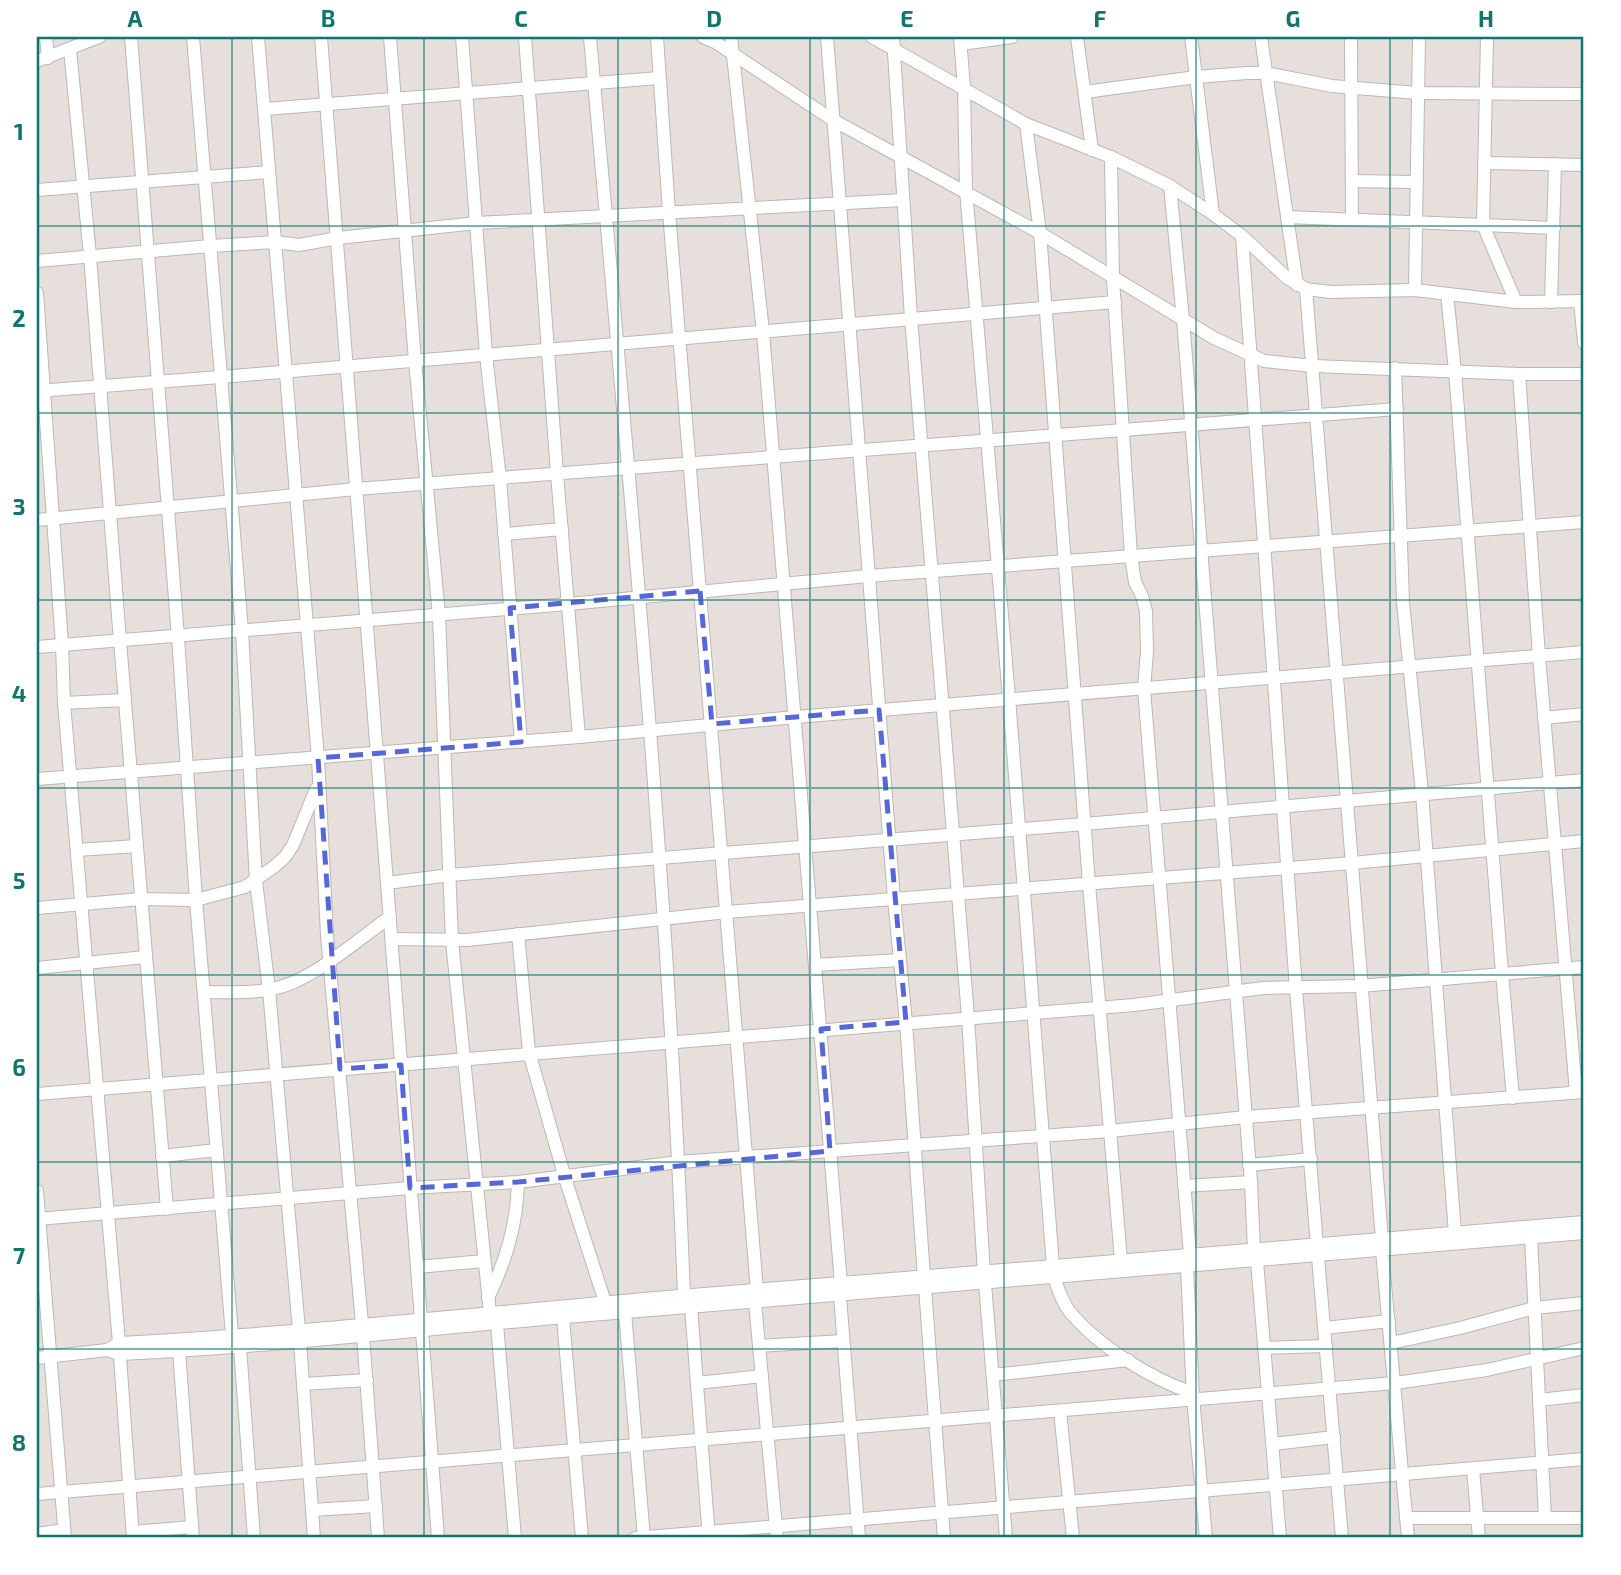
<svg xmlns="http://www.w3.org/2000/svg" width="1621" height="1575" viewBox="0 0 1621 1575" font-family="'Exo 2',sans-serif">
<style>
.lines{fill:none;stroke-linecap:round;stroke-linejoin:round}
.minor-casing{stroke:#beb7b4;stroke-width:14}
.minor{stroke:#fff;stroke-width:12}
.marked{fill:none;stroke:#5667dd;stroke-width:5;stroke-dasharray:14 9;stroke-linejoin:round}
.grid{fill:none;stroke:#0f766e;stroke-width:2;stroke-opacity:0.55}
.neatline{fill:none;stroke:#0f766e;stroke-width:2.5}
.grid-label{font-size:23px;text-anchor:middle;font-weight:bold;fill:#0f766e}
</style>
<rect width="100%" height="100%" fill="#e6dfdc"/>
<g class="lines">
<defs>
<g id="minor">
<polyline points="46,37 48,58"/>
<polyline points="131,37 178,637 196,900 232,1335"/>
<polyline points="193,37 242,631 256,881 269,990 299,1330"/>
<polyline points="258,37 318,758 327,935 362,1324"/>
<polyline points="321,37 421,1319"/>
<polyline points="390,37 415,361 439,615 452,941 490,1313"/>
<polyline points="462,37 486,355 500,479 521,742"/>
<polyline points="525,37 557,474 579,737"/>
<path d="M590,37C627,456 668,875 684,1296"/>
<polyline points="657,37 669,212 757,1291"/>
<polyline points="703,37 715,42 833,120 1040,233 1214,338 1264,361 1313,366 1519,374 1584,374"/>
<polyline points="731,37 763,332 841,1284"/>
<polyline points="827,37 894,899 906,1022 924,1277"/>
<polyline points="872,37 1026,124 1111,157 1170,186 1213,214 1242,236 1286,277 1306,289 1331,292 1415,290 1516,302 1584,301"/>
<polyline points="893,37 911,318 968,1017 984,1273"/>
<polyline points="960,37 964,88 966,190 1009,698 1053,1266"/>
<polyline points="1077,37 1092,150"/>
<polyline points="1191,37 1213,214"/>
<polyline points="1261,37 1297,285"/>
<polyline points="1351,37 1352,220"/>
<polyline points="1487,37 1483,225 1516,302"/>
<polyline points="961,44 1012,37"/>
<polyline points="70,49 90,256 120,641 167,1209"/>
<polyline points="37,61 99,37"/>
<polyline points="1085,92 1196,77 1247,73 1266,73 1332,86 1417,93 1584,94"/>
<polyline points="265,109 659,78"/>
<polyline points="1026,124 1040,233 1089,884 1121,1260"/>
<polyline points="1111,157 1113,279 1131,556 1135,582 1142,596 1146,611 1147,651 1144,689 1190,1255"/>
<polyline points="1484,163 1584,165"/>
<polyline points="1352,181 1415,182"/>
<polyline points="1170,186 1183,319 1251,1182"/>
<polyline points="37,190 269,172"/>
<polyline points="1287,217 1554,228"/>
<polyline points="1242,236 1296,989 1317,1246"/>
<polyline points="37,261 210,246 276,242 299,245 338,238 476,223 903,200"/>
<polyline points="1306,289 1382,1240"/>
<polyline points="1415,290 1419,37"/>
<polyline points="37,293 62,645 64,703 119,1343 133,1538"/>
<polyline points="1447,294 1455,371 1502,973 1513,1098"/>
<polyline points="1580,301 1584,343"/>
<polyline points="1551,302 1555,164"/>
<polyline points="1395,368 1403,602 1422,793 1455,1234"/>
<polyline points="1519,374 1539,656 1576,1092"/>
<polyline points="37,391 221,377 1115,302"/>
<polyline points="37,520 356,489 1397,409"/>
<polyline points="504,534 562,529"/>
<polyline points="37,647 568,604 868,576 1584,522"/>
<polyline points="64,703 125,700"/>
<polyline points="1544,718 1584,714"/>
<polyline points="37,779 579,737 796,717 1584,652"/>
<polyline points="77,850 137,846"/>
<polyline points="387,883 450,875 1085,824 1584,780"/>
<polyline points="37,908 141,899 196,900 245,887 275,866 285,857 293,845 316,789"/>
<polyline points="518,934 529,1052 565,1178 605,1302"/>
<polyline points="392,939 467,940 727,912 1352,863 1584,841"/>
<polyline points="815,965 900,960"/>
<polyline points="37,968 145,957"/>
<path d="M204,992C229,992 256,994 280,987C315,978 360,938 390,917"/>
<polyline points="37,1094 1134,1005 1263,988 1360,986 1584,967"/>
<polyline points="162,1156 217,1150"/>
<polyline points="1249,1165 1311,1159"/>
<polyline points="1184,1186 1251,1182 1254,1250"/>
<polyline points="37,1191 65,1538"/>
<polyline points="37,1219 410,1188 518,1182 679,1162 1110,1131 1246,1117 1584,1092"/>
<polyline points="1531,1238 1545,1518"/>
<polyline points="1382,1251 1408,1538"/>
<polyline points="1318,1257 1342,1538"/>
<polyline points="1257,1261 1280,1538"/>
<polyline points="417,1267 484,1261"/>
<polyline points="1187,1267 1193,1398 1206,1538"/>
<path d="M1054,1277C1058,1289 1062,1302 1070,1312C1098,1346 1151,1379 1193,1393"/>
<polyline points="985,1284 1006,1538"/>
<polyline points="925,1288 944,1538"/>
<polyline points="840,1296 859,1538"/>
<path d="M488,1298C506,1260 517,1225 518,1182"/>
<polyline points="755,1303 777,1538"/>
<polyline points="691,1307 709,1538"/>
<polyline points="625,1312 644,1538"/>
<polyline points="563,1318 582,1538"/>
<polyline points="497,1324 515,1538"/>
<polyline points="1325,1328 1389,1321"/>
<polyline points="422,1331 438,1538"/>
<polyline points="363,1335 378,1538"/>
<polyline points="300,1342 314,1538"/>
<polyline points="1391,1343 1460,1328 1534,1308 1584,1303"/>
<polyline points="759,1346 843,1341"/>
<polyline points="240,1347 254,1538"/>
<polyline points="1266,1348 1326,1346"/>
<path d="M107,1350L119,1343C306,1333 492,1312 679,1296C980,1271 1283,1249 1584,1222"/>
<polyline points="179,1351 193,1538"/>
<path d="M37,1358L107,1350L119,1354C289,1346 458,1325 627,1312C946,1287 1265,1261 1584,1233"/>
<polyline points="993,1375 1128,1360"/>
<polyline points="697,1383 762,1376"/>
<polyline points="303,1384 367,1380"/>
<polyline points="1539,1400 1584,1395"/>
<polyline points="1060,1411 1073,1538"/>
<polyline points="1273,1444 1334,1437"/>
<polyline points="1473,1469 1479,1538"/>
<polyline points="37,1494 1395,1383 1487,1370 1584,1348"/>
<polyline points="312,1510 376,1506"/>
<polyline points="1406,1518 1584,1518"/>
<polyline points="133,1532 192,1527"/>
<polyline points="37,1534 64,1530"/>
<polyline points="635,1538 1584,1459"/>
</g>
</defs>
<use href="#minor" class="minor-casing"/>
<use href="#minor" class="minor"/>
</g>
<path class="marked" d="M700,591L712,724L879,710L906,1022L821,1029L830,1151L518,1182L410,1188L401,1065L340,1069L318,758L521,742L510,608Z"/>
<path class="grid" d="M232,37V1538M424,37V1538M618,37V1538M810,37V1538M1004,37V1538M1196,37V1538M1390,37V1538M37,226H1584M37,413H1584M37,600H1584M37,788H1584M37,975H1584M37,1162H1584M37,1349H1584"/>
<rect width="1621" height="1575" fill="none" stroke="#ffffff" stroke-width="77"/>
<rect x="38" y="38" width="1544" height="1498" class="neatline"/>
<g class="grid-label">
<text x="135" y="27">A</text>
<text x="328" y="27">B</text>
<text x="521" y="27">C</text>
<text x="714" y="27">D</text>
<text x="907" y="27">E</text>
<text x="1100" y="27">F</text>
<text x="1293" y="27">G</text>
<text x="1486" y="27">H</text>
<text x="19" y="140">1</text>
<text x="19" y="327">2</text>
<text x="19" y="515">3</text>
<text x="19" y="702">4</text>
<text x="19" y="889">5</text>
<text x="19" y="1076">6</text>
<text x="19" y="1264">7</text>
<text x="19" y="1451">8</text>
</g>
</svg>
